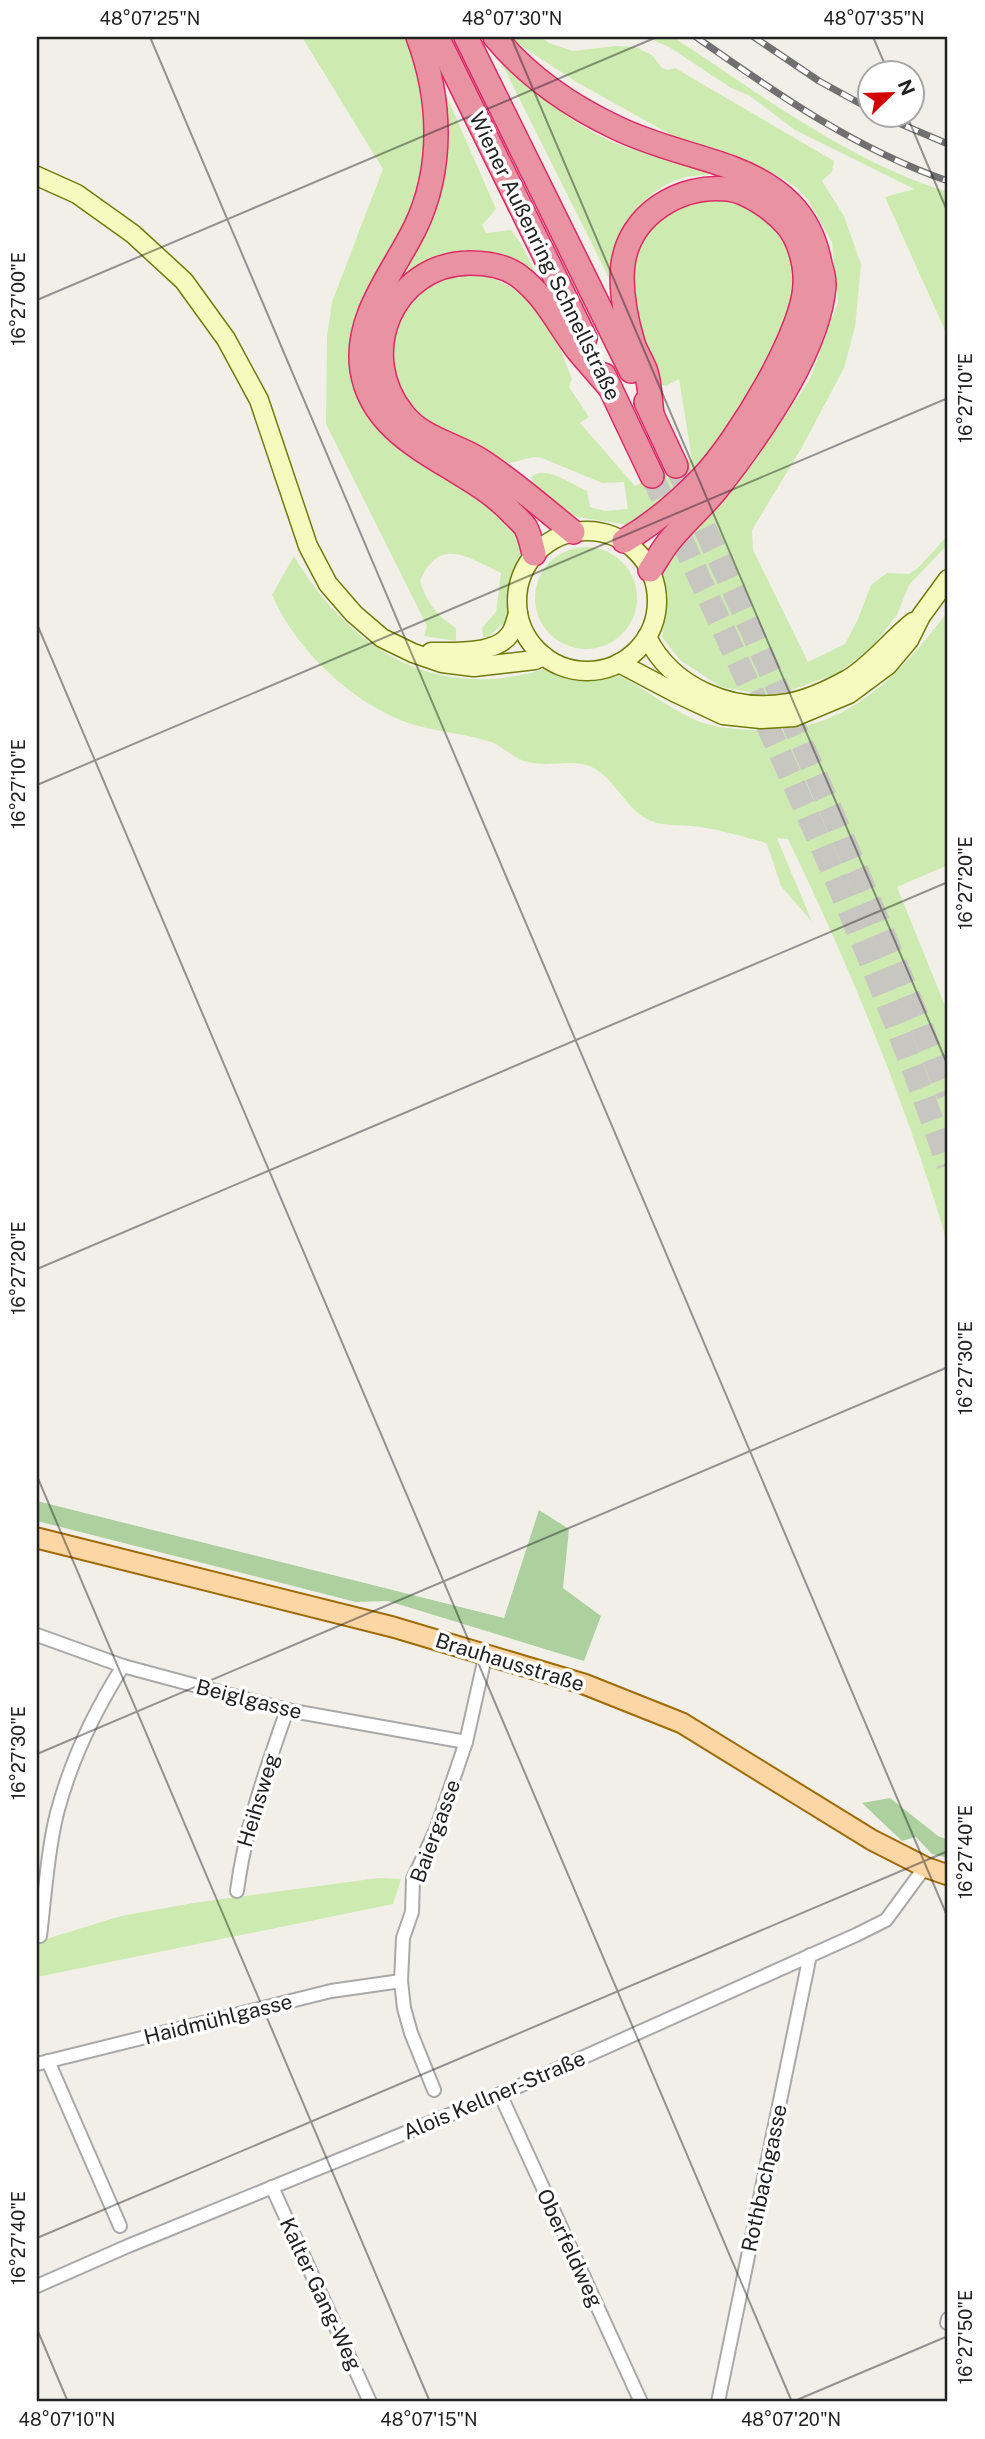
<svg xmlns="http://www.w3.org/2000/svg" width="985" height="2439" viewBox="0 0 985 2439" font-family="'Public Sans',sans-serif">
<style>
.grass{fill:#cdebb0}
.forest{fill:#add19e}
.lines{fill:none;stroke-linecap:round;stroke-linejoin:round}
.highway-tunnel{stroke:#c8c6c1;stroke-width:23;stroke-dasharray:23 11;stroke-linecap:butt}
.street-casing{stroke:#a9a9a9;stroke-width:16}
.secondary-casing{stroke:#707d05;stroke-width:21}
.primary-casing{stroke:#a06b00;stroke-width:23}
.highway-casing{stroke:#dc2a67;stroke-width:26}
.street{stroke:#fff;stroke-width:12}
.secondary{stroke:#f7fabf;stroke-width:18}
.primary{stroke:#fcd6a4;stroke-width:19}
.highway{stroke:#e892a2;stroke-width:23}
.rail-casing{stroke:#707070;stroke-width:7}
.rail{stroke:#fff;stroke-width:4.5;stroke-dasharray:13;stroke-linecap:butt}
.ticks{fill:none;stroke:#222;stroke-width:2;stroke-opacity:0.45}
.labels{text-anchor:middle;dominant-baseline:central;stroke-width:7;stroke-linejoin:round;paint-order:stroke}
.street-label{font-size:21px;fill:#222;stroke:#fff}
.neatline{fill:none;stroke:#222;stroke-width:2.5}
.ticks-label{font-size:18px;text-anchor:middle;fill:#222}
</style>
<rect width="100%" height="100%" fill="#f2efe9"/>
<g class="grass">
<path d="M302,37H411L424,81L427,173L357,355L510,518L522,541L521,552L510,586L508,613L505,622L488,637H483L482,628L496,612L501,573C468,558 440,535 420,581C427,603 437,616 456,628V641L424,636L427,626L326,424L327,337L332,302L383,169Z"/>
<polygon points="508,37 541,37 549,43 573,51 615,46 635,47 652,55 662,68 668,70 675,68 834,161 832,172 822,181 844,216 861,264 855,327 844,368 801,449 752,530 753,550 808,662 845,644 858,619 871,585 887,573 909,574 919,567 948,535 948,544 909,585 897,615 871,648 836,674 786,692 761,694 721,687 680,660 662,637 668,594 662,569 674,548 755,461 810,379 838,302 832,242 808,200 797,188 782,178 750,162 675,137 578,83"/>
<path d="M646,37H673C762,95 846,160 948,192V337L885,197L914,189L795,130L750,96L731,88L669,47Z"/>
<path d="M500,60C539,96 583,135 635,150C657,157 680,162 703,169L709,174C698,176 686,176 676,180C652,189 625,217 617,242C613,256 613,271 613,286Z"/>
<path d="M446,95L496,209L482,225L486,233L511,230L520,242L539,279C532,273 525,266 517,262C509,257 500,255 491,253C455,245 428,257 400,279L397,278C411,253 431,227 438,200C446,166 444,129 446,95Z"/>
<path d="M690,197L752,202L793,247L796,294L763,376L701,466L643,519L628,525L577,517L563,510L536,487L531,477C544,464 572,484 587,491L590,507L605,511L628,509L624,482L602,483L542,458L534,457L510,463C477,445 433,433 409,404C385,374 388,341 405,309C408,305 410,299 413,295C417,290 425,287 431,284C474,260 519,284 546,320C558,336 564,361 572,379L569,387L589,417L580,423L635,486L692,459L679,379L666,386L661,385L640,329L632,292L631,261L649,225Z"/>
<circle cx="586" cy="598" r="51"/>
<path d="M294,556C333,622 393,676 472,679C489,680 509,678 525,674C531,674 536,671 541,670C551,669 558,674 567,676C583,681 598,677 614,673C641,686 666,706 693,719C711,727 731,729 751,730C842,737 898,678 948,611V865L897,887L948,1013V1245C907,1106 851,969 788,839L777,838L812,922L781,886L767,844L763,842C740,836 715,828 691,826C675,824 660,827 645,818C623,805 611,772 586,765C567,760 547,767 528,762C513,759 504,747 491,742C464,733 435,732 408,723C351,702 296,650 272,595Z"/>
<polygon points="378,1878 401,1879 393,1904 37,1977 37,1936 46,1939 121,1916 193,1903"/>
</g>
<g class="forest">
<polygon points="37,1501 504,1618 539,1510 569,1529 563,1588 601,1616 584,1661 388,1601 356,1602 37,1521"/>
<polygon points="890,1798 938,1836 948,1840 948,1858 932,1854 916,1837 902,1841 862,1803"/>
</g>
<g class="lines">
<g class="highway-tunnel">
<path d="M676,466C772,673 866,882 948,1095"/>
<path d="M652,476C757,703 866,929 948,1165"/>
</g>
<defs>
<g id="street">
<polyline points="37,1635 123,1666 287,1710 466,1742"/>
<path d="M237,1891C245,1828 266,1770 287,1710"/>
<path d="M40,1936C45,1896 47,1853 57,1813C71,1760 94,1712 123,1666"/>
<polyline points="48,2061 120,2226"/>
<polyline points="37,2064 331,1991 401,1981"/>
<polyline points="434,2090 411,2033 404,2008 401,1981 403,1938 412,1912 413,1879 436,1830 466,1742 486,1653"/>
<polyline points="500,2094 641,2402"/>
<polyline points="272,2187 370,2402"/>
<polyline points="37,2286 128,2246 508,2091 856,1935 886,1920 925,1867"/>
<polyline points="947,2323 948,2319"/>
<polyline points="718,2402 810,1955"/>
</g>
<g id="secondary">
<polyline points="37,176 77,194 133,234 184,281 226,339 259,400 308,546 328,584 354,614 382,638 413,653 442,663 474,667 535,660 544,656"/>
<circle cx="587" cy="601" r="70"/>
<path d="M647,637C672,688 733,713 788,703C809,699 830,689 848,679C873,664 890,640 913,622"/>
<path d="M431,652C453,652 496,655 510,634C514,629 516,620 518,613"/>
<polyline points="619,663 674,692 723,715 761,719 794,717 849,694 888,665 909,640 921,616 948,579"/>
</g>
<polyline id="primary" points="37,1538 393,1627 584,1684 682,1723 872,1840 925,1867 948,1875"/>
<g id="highway">
<path d="M418,37C441,98 444,168 415,228C393,273 354,317 362,370C374,447 466,463 512,513C516,517 523,523 526,528C530,536 532,546 534,554"/>
<polyline points="437,37 585,338"/>
<polyline points="466,37 631,371"/>
<path d="M495,37C527,76 572,107 617,128C654,146 694,154 732,168C779,186 811,213 820,264C822,270 824,278 824,285C822,318 805,355 789,384C768,421 743,456 717,489C702,508 682,524 667,544C661,552 656,561 650,570"/>
<polyline points="604,375 652,476"/>
<polyline points="646,402 676,466"/>
<path d="M573,532C542,507 513,481 480,460C455,444 422,439 403,414C355,355 391,264 470,263C486,263 502,265 516,274C545,294 558,325 579,352C589,364 600,376 610,388"/>
<path d="M624,541C653,524 679,502 702,478C736,443 805,331 805,283C806,265 799,238 786,224C774,210 747,191 728,189C680,184 630,214 623,264C620,288 626,319 633,343C636,353 643,362 646,372C650,385 650,400 652,414"/>
</g>
</defs>
<use href="#street" class="street-casing"/>
<use href="#secondary" class="secondary-casing"/>
<use href="#primary" class="primary-casing"/>
<use href="#highway" class="highway-casing"/>
<use href="#street" class="street"/>
<use href="#secondary" class="secondary"/>
<use href="#primary" class="primary"/>
<use href="#highway" class="highway"/>
<defs>
<g id="rail">
<path d="M696,37C776,93 855,149 948,181"/>
<polyline points="754,37 819,81 870,109"/>
<polyline points="882,116 948,144"/>
</g>
</defs>
<use href="#rail" class="rail-casing"/>
<use href="#rail" class="rail"/>
</g>
<path class="ticks" d="M150,37L948,1918M511,37L948,1066M873,37L889,74M907,116L948,213M37,300L657,37M37,624L792,2402M37,785L948,398M37,1269L948,882M37,1476L430,2402M37,1754L948,1367M37,2238L948,1851M37,2329L68,2402M792,2402L948,2336"/>
<g class="labels">
<g class="street-label">
<text transform="translate(545 256) rotate(64)">Wiener Außenring Schnellstraße</text>
<text transform="translate(510 1662) rotate(17)">Brauhausstraße</text>
<text transform="translate(249 1699) rotate(14)">Beiglgasse</text>
<text transform="translate(258 1800) rotate(-73)">Heihsweg</text>
<text transform="translate(435 1831) rotate(-70)">Baiergasse</text>
<text transform="translate(218 2019) rotate(-14)">Haidmühlgasse</text>
<text transform="translate(494 2095) rotate(-23)">Alois Kellner-Straße</text>
<text transform="translate(764 2178) rotate(-78)">Rothbachgasse</text>
<text transform="translate(570 2248) rotate(65)">Oberfeldweg</text>
<text transform="translate(321 2294) rotate(65)">Kalter Gang-Weg</text>
</g>
</g>
<rect width="985" height="2439" fill="none" stroke="#ffffff" stroke-width="77"/>
<g transform="translate(891 94) rotate(67)"><circle r="33" fill="#ffffff" stroke="#a7a7a7" stroke-width="2"/>
<path d="M0-5L12 26L0 18L-12 26Z" fill="#d40000"/>
<text y="-10" font-size="19" font-weight="bold" text-anchor="middle" fill="#222222">N</text>
</g>
<rect x="38" y="38" width="908" height="2362" class="neatline"/>
<g class="ticks-label">
<text x="150" y="25">48°07'25"N</text>
<text x="512" y="25">48°07'30"N</text>
<text x="874" y="25">48°07'35"N</text>
<text transform="translate(19 299) rotate(-90)" y="6">16°27'00"E</text>
<text transform="translate(966 398) rotate(-90)" y="6">16°27'10"E</text>
<text transform="translate(19 784) rotate(-90)" y="6">16°27'10"E</text>
<text transform="translate(966 883) rotate(-90)" y="6">16°27'20"E</text>
<text transform="translate(19 1268) rotate(-90)" y="6">16°27'20"E</text>
<text transform="translate(966 1368) rotate(-90)" y="6">16°27'30"E</text>
<text transform="translate(19 1753) rotate(-90)" y="6">16°27'30"E</text>
<text transform="translate(966 1852) rotate(-90)" y="6">16°27'40"E</text>
<text transform="translate(19 2238) rotate(-90)" y="6">16°27'40"E</text>
<text transform="translate(966 2337) rotate(-90)" y="6">16°27'50"E</text>
<text x="67" y="2426">48°07'10"N</text>
<text x="429" y="2426">48°07'15"N</text>
<text x="791" y="2426">48°07'20"N</text>
</g>
</svg>
